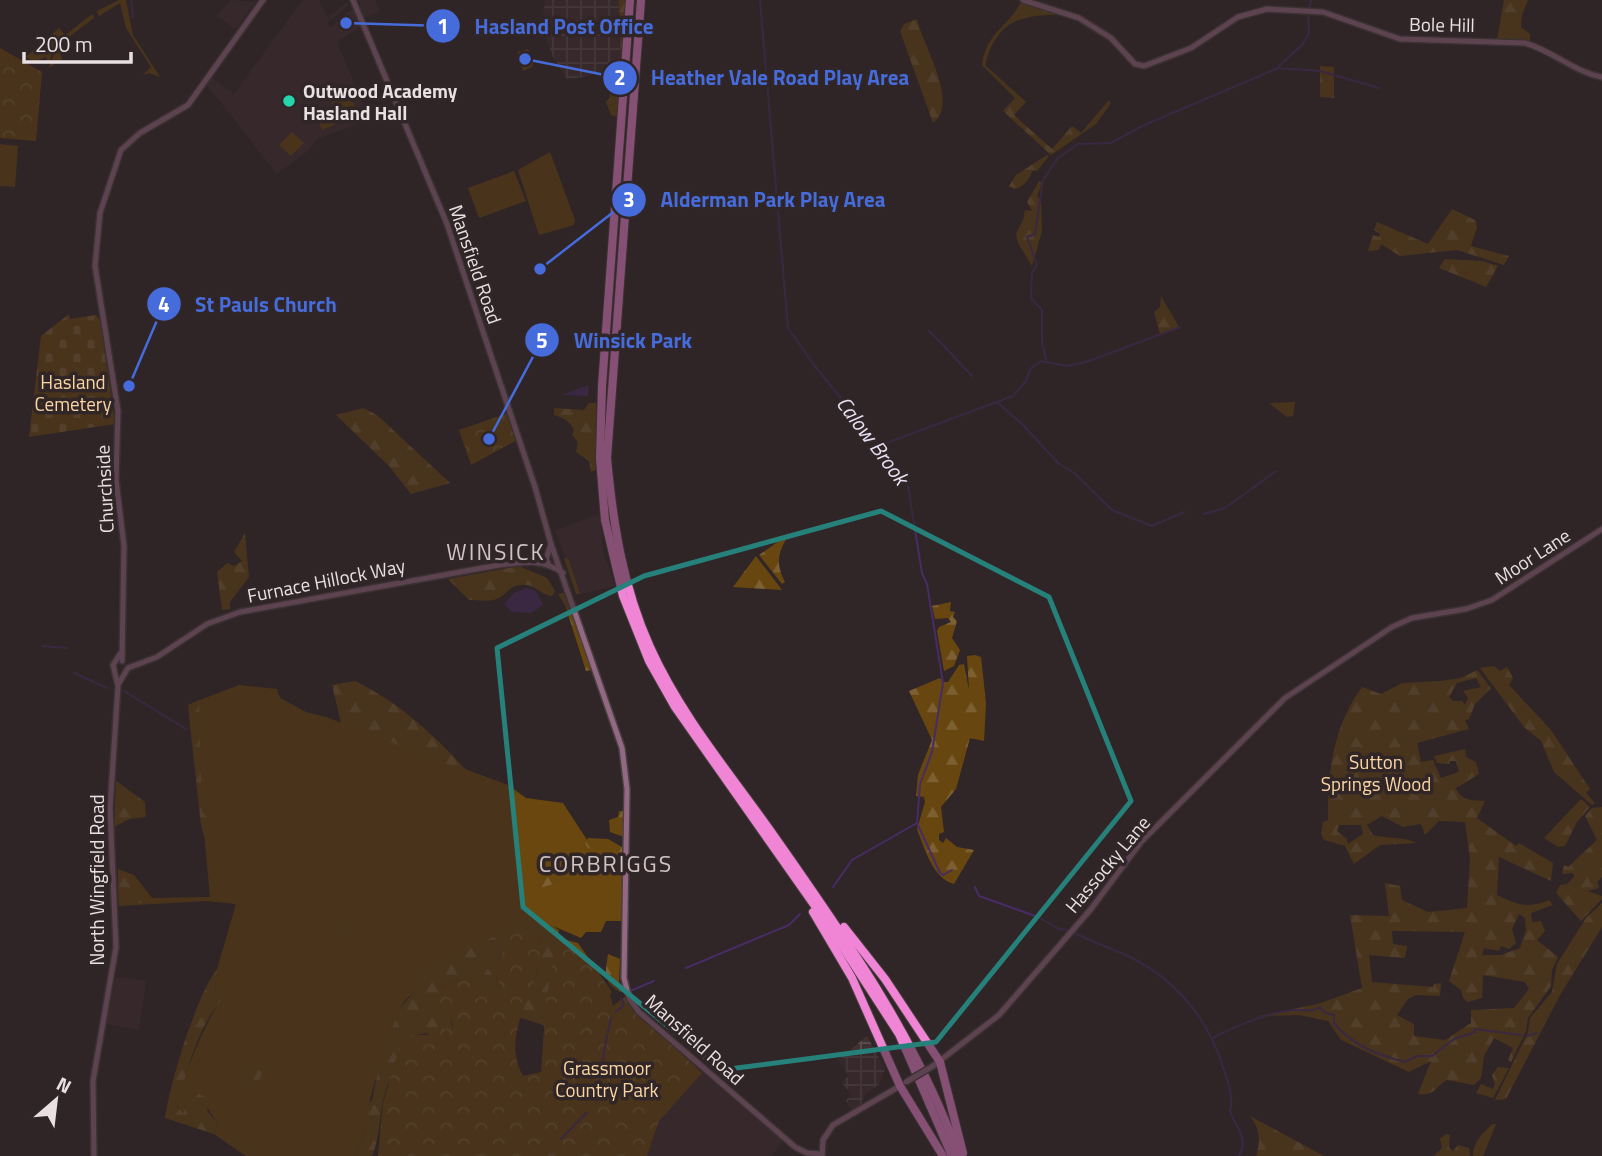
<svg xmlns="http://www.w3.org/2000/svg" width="1602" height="1156" viewBox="0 0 1602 1156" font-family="'Titillium Web',sans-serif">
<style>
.built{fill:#413032}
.industrial{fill:url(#industrial-grid)}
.green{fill:#69470f}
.forest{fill:url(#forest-firs);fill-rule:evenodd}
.cemetery{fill:url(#cemetery-stones)}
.park{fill:url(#park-crowns)}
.water{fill:#482c65}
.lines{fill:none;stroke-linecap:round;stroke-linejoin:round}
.stream{stroke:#482c65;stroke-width:2}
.secondary-casing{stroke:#4a4042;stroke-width:8}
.highway-casing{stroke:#4a4042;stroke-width:10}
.secondary{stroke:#926882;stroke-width:5}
.highway{stroke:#f085d5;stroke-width:8}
.secondary-bridge-casing{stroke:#4a4042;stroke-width:8;stroke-linecap:butt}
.secondary-bridge{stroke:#926882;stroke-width:5}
.marked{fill:none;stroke:#25817a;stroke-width:5;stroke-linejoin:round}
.poi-dot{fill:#27d5ad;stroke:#302527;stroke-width:2.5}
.labels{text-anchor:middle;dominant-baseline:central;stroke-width:7;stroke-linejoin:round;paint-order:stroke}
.street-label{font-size:19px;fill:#e8e0e1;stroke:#302527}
.poi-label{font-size:19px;font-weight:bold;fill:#e8e0e1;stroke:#302527;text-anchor:start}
.park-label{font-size:19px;fill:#fbd6a3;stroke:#302527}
.water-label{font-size:21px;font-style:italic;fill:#e8e0f3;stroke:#302527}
.quarter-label{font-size:23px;letter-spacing:2px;fill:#d1c2c4;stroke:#302527}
.leader{fill:none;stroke:#466bda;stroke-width:2.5}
.callout-dot{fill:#466bda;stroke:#302527;stroke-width:2.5}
.mark-label{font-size:21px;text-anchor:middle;font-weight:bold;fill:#fff}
.callout-label{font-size:21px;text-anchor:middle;font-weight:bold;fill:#466bda;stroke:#302527;stroke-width:7;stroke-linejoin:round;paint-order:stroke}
</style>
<defs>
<pattern id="industrial-grid" width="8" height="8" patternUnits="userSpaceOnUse" patternTransform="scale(1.75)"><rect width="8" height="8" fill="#413032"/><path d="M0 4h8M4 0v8" fill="none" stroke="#5c4e4f"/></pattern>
<pattern id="forest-firs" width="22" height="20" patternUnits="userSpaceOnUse" patternTransform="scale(1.75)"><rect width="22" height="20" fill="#674610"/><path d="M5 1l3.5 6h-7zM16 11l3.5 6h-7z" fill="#7d6032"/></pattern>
<pattern id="cemetery-stones" width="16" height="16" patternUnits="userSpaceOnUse" patternTransform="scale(1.75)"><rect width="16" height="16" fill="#69470f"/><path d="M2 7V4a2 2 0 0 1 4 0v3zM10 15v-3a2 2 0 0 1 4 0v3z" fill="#7e6132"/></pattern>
<pattern id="park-crowns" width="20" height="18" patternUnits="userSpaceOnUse" patternTransform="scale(1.75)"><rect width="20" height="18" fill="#69470f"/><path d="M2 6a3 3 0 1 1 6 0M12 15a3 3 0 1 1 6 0" fill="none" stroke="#7e6132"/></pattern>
</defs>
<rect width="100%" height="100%" fill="#302527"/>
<g class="built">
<polygon points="231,0 255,2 235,29 217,15"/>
<polygon points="303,0 319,0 328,18 347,2 349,5 327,23 330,28 354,7 356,11 361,6 359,0 375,0 380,11 359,20 361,26 337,42 369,120 317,139 308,151 277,174 207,85 211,77 234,94"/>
<polygon points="599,514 604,555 615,586 580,594 555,531"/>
<polygon points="116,977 146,981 139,1030 106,1024"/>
<polygon points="702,1073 783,1141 771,1156 647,1156 659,1121"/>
</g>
<g class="industrial">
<polygon points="545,0 619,0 621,65 583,77 567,79 553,57 542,26"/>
<polygon points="867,1036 885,1069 879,1084 864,1096 861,1105 852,1111 846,1100 852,1095 841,1082 849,1076 838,1060"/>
</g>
<g class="green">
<polygon points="119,0 126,0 133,35 160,77 149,73 143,75 151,67 126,28 120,3 99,16 97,11"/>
<polygon points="92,14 94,18 57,46 62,59 49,68 58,41"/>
<polygon points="59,28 64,34 54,44 49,64 46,57 34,62 26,57"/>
<polygon points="346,86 358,114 322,130 316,115 333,107 329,93"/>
<polygon points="292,132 304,143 291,156 279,145"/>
<polygon points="0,144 18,146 15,187 0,186"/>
<polygon points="550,152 575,220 574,225 539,235 518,170"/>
<polygon points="514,171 526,201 479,218 468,188"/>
<path d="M239,685L277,689L280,698L306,712L326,717L508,785L526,798L563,803L591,846L622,851V921H606L601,932H586L581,938L553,926L522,924L421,973L415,979V991C410,996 404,1000 401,1007C393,1024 360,1119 366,1130L355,1156H246L214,1134L217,1122L198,1094L189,1100L183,1113L178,1111C176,1091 207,1017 221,1001L215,993L217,969L236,904L207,901L119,906L118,869L134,875L152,898L210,897L192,703Z"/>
</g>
<g class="forest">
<polygon points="619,0 626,0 626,63 621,118 611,115 606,102 610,98 609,89 614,86 607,68 621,64"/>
<polygon points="1504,0 1528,0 1522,15 1521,27 1530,34 1530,42 1497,40"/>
<path d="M1021,2L1064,15C1021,14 997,20 985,65L1026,102L1014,115L1052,149L1072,126L1081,133L1109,100L1111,103L1096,124L1051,155L1003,111L1015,98L982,65C987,31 1007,29 1021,2Z"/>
<path d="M917,19C921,42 961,104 933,123L900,31L904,24Z"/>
<polygon points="1320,66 1334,67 1334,98 1320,97"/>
<path d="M1047,155L1049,156L1037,171H1032C1029,180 1024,187 1014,189L1009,186L1016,175Z"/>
<polygon points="1039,181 1042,182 1037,197 1041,198 1042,231 1032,266 1018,243 1016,234 1023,220 1025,210 1032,211 1027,202"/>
<polygon points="1452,209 1475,220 1477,227 1471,246 1509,256 1504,265 1457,250 1400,256 1381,244 1379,250 1368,251 1373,235 1379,237 1380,234 1374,230 1377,222 1428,244"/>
<polygon points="1445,259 1483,261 1498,266 1486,287 1439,268"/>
<polygon points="1161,296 1179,327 1160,334 1154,312 1160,307"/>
<polygon points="1295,402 1293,416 1287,417 1269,403"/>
<path d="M589,403H596L598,469L591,472L589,461L576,452L578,442L572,435L574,430C569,420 564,418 554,415V408L584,410Z"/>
<polygon points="363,408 377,415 450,483 411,494 389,466 336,415"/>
<polygon points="245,533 249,577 230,602 230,609 222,610 217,572 227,563 234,566 242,561 234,552"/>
<path d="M789,534C778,553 775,562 785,582L782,584L759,555Z"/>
<polygon points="756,556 782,590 733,587"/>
<polygon points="564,558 568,558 580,594 576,594"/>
<path d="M519,566L547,578L555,591L552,596C540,595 535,583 521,585C511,586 509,590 502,596C494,603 479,600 469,600L448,579Z"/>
<polygon points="568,592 593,670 586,671 565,605 558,594"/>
<polygon points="951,602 950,611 955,612 953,617 957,621 952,638 960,650 954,666 944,671 937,631 939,627 951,622 948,618 935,619 932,606"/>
<path d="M975,655L981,657L986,703L984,741L970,738L956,789L941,807L944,832L939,834V840L943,843L946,838L957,847L974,850L954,884C933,879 924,847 917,829L925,802L924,797L916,796L918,775L932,740L909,691L940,678L943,682H948L959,665L964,664L969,690L967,656Z"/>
<polygon points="1494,666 1500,671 1507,667 1513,678 1509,685 1551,730 1590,789 1586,793 1595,803 1592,805 1554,772 1541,741 1524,727 1480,668"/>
<path d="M1477,670L1491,688L1475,704L1469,719L1465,720L1469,729L1417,743L1421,762L1433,760L1441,778L1459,772L1456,761H1450L1449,764L1437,763L1434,756L1465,749L1466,757L1476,762L1479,774L1456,788C1460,801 1473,800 1485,801L1477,818L1516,846L1519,843L1553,863L1551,881L1499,857L1497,895C1517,905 1529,909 1549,900L1553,905L1531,913L1532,922L1541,921L1545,931L1537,940L1558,957L1552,970L1551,986L1528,1018L1526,1031L1511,1062L1508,1060L1513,1048L1494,1038L1484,1056L1481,1078L1474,1085L1447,1080C1434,1088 1435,1096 1418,1094L1431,1061L1409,1072L1341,1040L1328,1021L1299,1015L1258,1016L1318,1004L1362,988L1350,915L1389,916L1385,883L1400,886L1402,900L1428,912L1467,908L1470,859L1465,822L1439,821L1425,835L1421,824L1403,827L1382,816L1367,825L1373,835C1390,839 1400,836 1417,843L1380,845L1354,864L1345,846L1324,840L1321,834L1323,822L1328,820C1327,773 1333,727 1362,687L1381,694L1402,683L1440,681L1461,678ZM1476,678L1481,687L1463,691L1468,698L1465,705L1462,701H1453L1449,697L1457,683ZM1339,825H1361L1363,834L1348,844L1347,839L1337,831ZM1519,914L1525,918L1526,930L1520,948L1501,955H1482L1484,948L1499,951L1501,946L1509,949L1516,943L1512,929ZM1392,931L1465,932L1449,981L1461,990L1463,998L1468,1002L1482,998L1483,975L1525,982L1529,989L1514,1008L1471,1010V1023L1445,1040L1414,1036V1024L1397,1015L1408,999L1416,995L1440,996L1441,983L1434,984L1433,987L1372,982L1369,955L1405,958L1407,946L1393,944Z"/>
<path d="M355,681C401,704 433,734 468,772L341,723L332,685Z"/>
<polygon points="199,700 202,812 209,819 209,839 204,836 201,825 189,716 188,705"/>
<polygon points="116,781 145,802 146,817 129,819 114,827"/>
<polygon points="1581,799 1590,807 1577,822 1565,846 1558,847 1544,838"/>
<polygon points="1602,807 1602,877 1597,882 1599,888 1588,891 1602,896 1602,899 1581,921 1556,893 1560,885 1567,884 1574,877 1573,873 1562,874 1564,865 1568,867 1597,840 1585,816 1592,808"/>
<polygon points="619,811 624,811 624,837 610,832 609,820 618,817"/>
<polygon points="588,838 608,839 622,847 623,860 611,863 610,851 588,848 585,843"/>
<polygon points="551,867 566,876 567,880 540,888 539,878"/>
<polygon points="122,872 133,878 132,889 142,903 119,906 118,874"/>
<polygon points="1602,903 1602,927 1560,995 1506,1099 1495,1100 1528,1032 1530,1018 1552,992 1557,964 1586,918"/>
<polygon points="333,921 357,929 346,940"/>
<path d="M522,923L553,926L559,930L546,1026L518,1017L538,970L541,934L524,928L502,950L499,960L486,967L498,980L505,1000L464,979L438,986C439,1003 451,1014 453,1030L415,1035C400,1056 389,1075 383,1101C379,1120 380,1137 372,1156H355L366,1130L362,1121L365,1108L372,1100L381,1056L400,1008L415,991V979L421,973Z"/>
<path d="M608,954L620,959L619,982L624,990L620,992C601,983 606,970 608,954Z"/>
<path d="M217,969L215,993L221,1001C197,1028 186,1074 177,1108L183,1113L189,1100L198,1094L204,1096L208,1112L217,1122L214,1134L165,1118C170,1083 196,996 217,969Z"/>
<polygon points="251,1059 257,1059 264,1070 258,1083 249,1089 239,1086 240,1072 246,1070"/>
<polygon points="1498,1067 1509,1068 1493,1098 1476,1093 1481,1084 1493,1089 1495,1084 1492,1075"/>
<path d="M1250,1116L1324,1156H1256C1261,1141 1260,1129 1250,1116Z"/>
<path d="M1492,1124H1496L1483,1156H1473C1474,1140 1482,1135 1492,1124Z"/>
<polygon points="232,1131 238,1133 241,1141 255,1152 254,1156 247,1156 227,1143"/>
<polygon points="1446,1134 1450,1135 1449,1148 1453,1151 1458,1145 1469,1148 1470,1156 1434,1156 1442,1148 1440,1139"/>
</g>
<polygon class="cemetery" points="69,314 70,319 96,315 100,320 115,424 29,437 41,336"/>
<g class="park">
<polygon points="0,48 42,72 36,141 0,138"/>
<polygon points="528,49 533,62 532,67 523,71 518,52"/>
<polygon points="508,413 517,440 471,465 459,430"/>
<path d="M524,928L541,934C540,946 541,960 537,972C527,1006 503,1041 523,1076L541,1072L546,1000L558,938L578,943L612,992L610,995L613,1006L626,996L633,1009L702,1073L659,1121L647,1156H378L383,1103L401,1041L415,1035H427L436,1028L453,1029L452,1021L438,1013V986L473,977L504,999L498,980L486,967V959L499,960L507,939Z"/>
</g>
<g class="water">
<polygon points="589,385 588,396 561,395"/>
<polygon points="526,588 536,591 543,605 531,613 511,612 504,604 514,593"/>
</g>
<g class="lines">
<g class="stream">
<polyline points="131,0 133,18"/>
<polyline points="760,0 788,328 814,365 907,480 922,573 927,584 943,683 932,752 920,784 917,823 940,873 943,875 952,870"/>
<polyline points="1309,9 1311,0"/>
<polyline points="1279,66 1303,44 1309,33 1308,15"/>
<polyline points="929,331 943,345"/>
<polyline points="944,346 972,376"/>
<polyline points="1046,360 1042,342 1042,310 1031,298 1032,273 1037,265 1027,237 1035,234 1043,180 1058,158 1078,144 1111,143 1142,126 1278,68 1320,71 1379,88"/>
<polyline points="998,403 1023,425 1058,463 1074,473 1112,510 1152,526 1184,512"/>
<polyline points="881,445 1013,396 1026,381 1030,369 1041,361 1067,366 1086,362 1180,327"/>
<polyline points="1204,514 1225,508 1276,471"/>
<polyline points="42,646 67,648"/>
<polyline points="74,673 107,688"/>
<polyline points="124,691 186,729"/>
<polyline points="833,887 852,860 917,823"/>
<polyline points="975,887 979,896 1038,917 1059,929 1069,930"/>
<path d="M1073,932C1093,943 1112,948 1132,958C1177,981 1208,1019 1223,1067C1228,1081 1234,1098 1230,1112C1236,1125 1250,1142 1238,1156"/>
<polyline points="686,968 789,925 800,914"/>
<polyline points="630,991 654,981"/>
<polyline points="615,1012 624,1005 621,998"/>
<polyline points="608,1032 611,1018"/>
<polyline points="1527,1036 1537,1033"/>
<path d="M1214,1037C1239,1025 1266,1013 1293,1010C1303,1009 1312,1013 1320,1007L1325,1013L1334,1015V1023C1353,1046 1378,1055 1405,1062L1417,1056H1432L1454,1039L1475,1032V1029L1521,1035"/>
<polyline points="596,1101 607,1035"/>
<polyline points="561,1139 587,1112"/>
</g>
<defs>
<g id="secondary">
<polyline points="353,0 447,224 535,487 551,544 622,748 627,789 624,978 629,998 639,1012 795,1147 807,1153 822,1154"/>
<path d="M1023,0L1079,18L1111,38L1135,64L1144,66L1191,48L1238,17L1267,9L1323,12L1400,39L1525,43C1553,51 1574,72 1602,77"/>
<polyline points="548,563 546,559 551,544"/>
<polyline points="122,661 124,546 116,480 118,411 95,266 100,213 121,150 140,133 188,105 263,0"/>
<path d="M119,683L128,668L157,657L207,624L240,612L499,565C524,562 542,558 563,573"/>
<polyline points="933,1066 999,1015 1091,909 1141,842 1285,698 1392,627 1412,618 1466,609 1492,600 1602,529"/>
<polyline points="94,1156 93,1081 116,947 110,808 118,686 113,665 120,654"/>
<polyline points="822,1156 823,1140 833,1125 900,1086"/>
</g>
<g id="highway">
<polyline points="630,0 602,386 600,459 605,520 623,596 649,661 675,707 829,926 899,1034 952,1156"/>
<path d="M641,0L607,458C613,524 623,587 650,647C681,716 729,772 772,833C844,936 916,1036 959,1156"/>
<polyline points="813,912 852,978 900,1086 943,1156"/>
<polyline points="844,927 885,979 940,1062 963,1153"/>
</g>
</defs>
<use href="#secondary" class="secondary-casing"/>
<use href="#highway" class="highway-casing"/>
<use href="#secondary" class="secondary"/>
<use href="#highway" class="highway"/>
<defs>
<polyline id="secondary-bridge" points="906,1082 933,1066"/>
</defs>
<use href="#secondary-bridge" class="secondary-bridge-casing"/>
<use href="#secondary-bridge" class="secondary-bridge"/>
</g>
<path d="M0 0H1602V1156H0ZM881,511L1049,597L1131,801L936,1042L721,1070L523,907L497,648L644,576Z" fill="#302527" fill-opacity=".55" fill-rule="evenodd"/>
<path class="marked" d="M881,511L1049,597L1131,801L936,1042L721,1070L523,907L497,648L644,576Z"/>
<circle class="poi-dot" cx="289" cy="101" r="7"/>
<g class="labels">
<g class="street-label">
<text transform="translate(1442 24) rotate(1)">Bole Hill</text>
<text transform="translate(476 264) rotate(71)">Mansfield Road</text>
<text transform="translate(104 489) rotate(-93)">Churchside</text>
<text transform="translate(1532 556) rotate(-33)">Moor Lane</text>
<text transform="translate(326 580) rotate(-11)">Furnace Hillock Way</text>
<text transform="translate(1107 864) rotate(-50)">Hassocky Lane</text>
<text transform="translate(96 880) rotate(-90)">North Wingfield Road</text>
<text transform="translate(695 1039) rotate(42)">Mansfield Road</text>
</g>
<g class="poi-label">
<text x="303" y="90">Outwood Academy<tspan x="303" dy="22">Hasland Hall</tspan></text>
</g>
<g class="park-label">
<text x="73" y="381">Hasland<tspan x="73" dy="22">Cemetery</tspan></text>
<text x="1376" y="761">Sutton<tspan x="1376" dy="22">Springs Wood</tspan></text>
<text x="607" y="1067">Grassmoor<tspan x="607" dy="22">Country Park</tspan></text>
</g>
<g class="water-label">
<text transform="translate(873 440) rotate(53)">Calow Brook</text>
</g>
<g class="quarter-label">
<text x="496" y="551">WINSICK</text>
<text x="606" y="863">CORBRIGGS</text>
</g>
</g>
<path class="leader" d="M346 23L443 26M525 59L620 78M540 269L629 200M129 386L164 304M489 439L542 340"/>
<g class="callout-dot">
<circle cx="346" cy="23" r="7"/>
<circle cx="525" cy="59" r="7"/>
<circle cx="540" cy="269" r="7"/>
<circle cx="129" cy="386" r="7"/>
<circle cx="489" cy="439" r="7"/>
<circle cx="443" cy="26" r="18"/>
<circle cx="620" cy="78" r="18"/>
<circle cx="629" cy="200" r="18"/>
<circle cx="164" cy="304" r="18"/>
<circle cx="542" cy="340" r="18"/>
</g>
<g class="mark-label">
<text x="443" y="34">1</text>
<text x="620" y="85">2</text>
<text x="629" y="207">3</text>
<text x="164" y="312">4</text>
<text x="542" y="348">5</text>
</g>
<g class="callout-label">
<text x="564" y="34">Hasland Post Office</text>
<text x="780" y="85">Heather Vale Road Play Area</text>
<text x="773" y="207">Alderman Park Play Area</text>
<text x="266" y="312">St Pauls Church</text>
<text x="633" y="348">Winsick Park</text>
</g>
<g transform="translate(56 1100) rotate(28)" stroke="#302527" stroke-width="5" paint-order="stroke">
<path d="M0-5L12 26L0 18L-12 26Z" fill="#e8e0e1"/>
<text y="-10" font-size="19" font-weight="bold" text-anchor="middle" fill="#e8e0e1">N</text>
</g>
<path d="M24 52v10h107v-10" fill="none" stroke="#e8e0e1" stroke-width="3.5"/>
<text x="35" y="52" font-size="21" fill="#e8e0e1" stroke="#302527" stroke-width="5" paint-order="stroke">200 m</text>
</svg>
